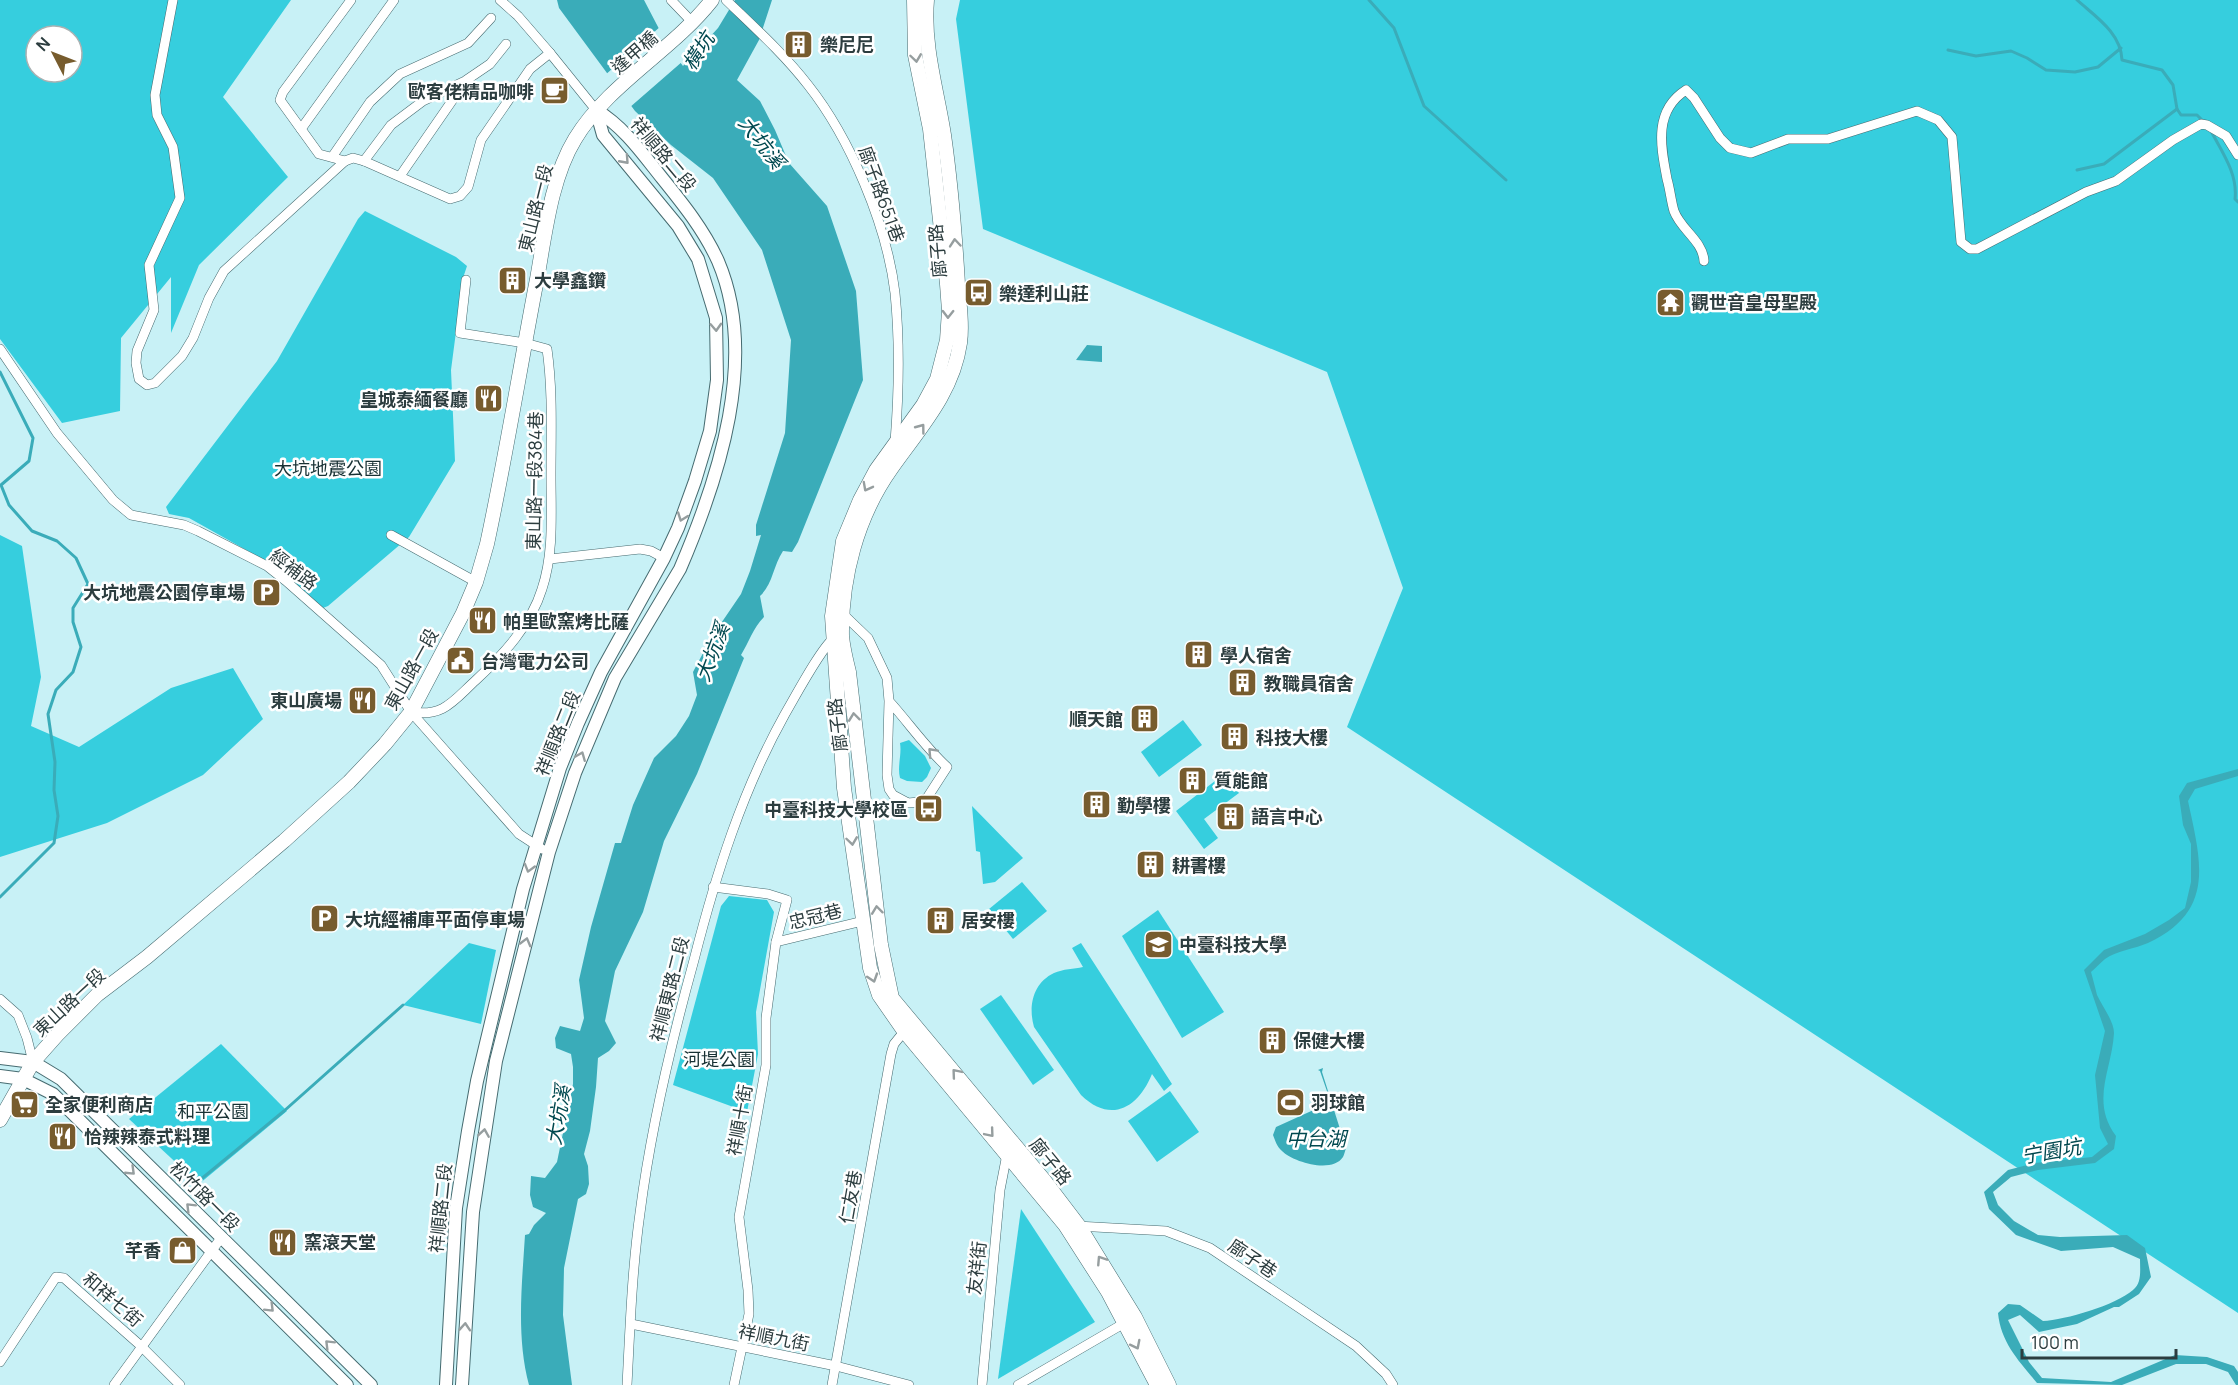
<svg xmlns="http://www.w3.org/2000/svg" width="2238" height="1385" viewBox="0 0 2238 1385" font-family="Manrope,'Noto Sans TC',sans-serif">
<style>
.green{fill:#36cede;fill-rule:evenodd}
.water{fill:#3aacb9}
.pier{fill:#c8f1f6}
.lines{fill:none;stroke-linecap:round;stroke-linejoin:round}
.stream{stroke:#3aacb9;stroke-width:3}
.minor-casing{stroke:#466b70;stroke-width:10}
.tertiary-casing{stroke:#466b70;stroke-width:14}
.secondary-casing{stroke:#466b70;stroke-width:15}
.minor{stroke:#fff;stroke-width:9}
.tertiary{stroke:#fff;stroke-width:12}
.secondary{stroke:#fff;stroke-width:14}
.oneway{stroke:#969e9f}
.labels{text-anchor:middle;dominant-baseline:central;stroke-width:5;stroke-linejoin:round;paint-order:stroke}
.poi-label{font-size:18px;font-weight:bold;fill:#2c3d3f;stroke:#fff;text-anchor:start}
.street-label{font-size:18px;fill:#2c3d3f;stroke:#fff}
.park-label{font-size:18px;fill:#183134;stroke:#fff}
.water-label{font-size:20px;font-style:italic;fill:#00484f;stroke:#fff}
</style>
<rect width="100%" height="100%" fill="#c8f1f6"/>
<g class="green">
<path d="M0,0H291L223,97L288,177L199,265L171,333V277L121,338L120,411L62,423L0,339ZM36,36H72V72H36Z"/>
<polygon points="960,0 2238,0 2238,1313 1347,727 1403,588 1327,372 983,229 956,19"/>
<polygon points="365,211 456,257 467,266 463,278 451,370 455,461 409,537 328,606 323,608 271,564 189,518 169,514 166,507 277,361 358,219"/>
<polygon points="0,535 22,546 41,677 31,726 79,747 171,688 233,668 263,719 203,775 107,823 0,857"/>
<polygon points="1183,720 1202,745 1159,777 1141,752"/>
<path d="M909,740L925,756L931,768L927,777L922,782L907,781L900,778C897,766 902,755 900,743Z"/>
<polygon points="1224,774 1239,793 1204,819 1218,838 1204,849 1176,811"/>
<polygon points="972,806 1023,858 995,882 983,884 980,852 976,851"/>
<polygon points="1022,882 1047,911 1013,939 989,909"/>
<polygon points="729,896 767,900 774,912 756,1012 758,1054 747,1112 673,1085 721,906"/>
<polygon points="1158,910 1224,1012 1182,1038 1122,936"/>
<polygon points="469,943 496,950 481,1024 403,1005"/>
<path d="M1081,943L1172,1084L1164,1091L1152,1074C1138,1108 1111,1124 1081,1095L1034,1027C1028,1006 1033,983 1054,973C1063,969 1074,969 1083,967L1072,948Z"/>
<polygon points="1001,995 1054,1070 1033,1085 980,1009"/>
<polygon points="221,1044 287,1111 199,1184 129,1119"/>
<polygon points="1170,1091 1199,1132 1157,1162 1128,1121"/>
<polygon points="1021,1209 1095,1322 998,1379"/>
</g>
<g class="water">
<path d="M557,0H644L669,48L683,66L718,28L735,0H772L759,40L737,80L760,101L775,130L789,163L827,206L856,291L863,380L798,542L792,552L783,551C773,566 773,584 760,596L764,617C753,628 749,642 741,655L744,658L697,774L664,841L643,912L615,971L605,1021L616,1043L609,1051L598,1058L596,1087L590,1131L584,1154L588,1166L589,1184L586,1194L578,1199L564,1268L563,1315L572,1385H529C516,1337 522,1284 525,1235L529,1234L534,1225L546,1213L533,1207L530,1195L531,1176L545,1178L557,1162L573,1084V1067L571,1054L556,1048L555,1038L560,1026L580,1031L584,1018L579,980L591,927L615,843H621L633,805L654,758L676,736L689,716L697,695L693,672L711,638L741,594L750,571L761,535L756,536V525L785,433L791,340L762,250L713,178L671,145L635,111L559,8Z"/>
<polygon points="1087,345 1102,346 1102,362 1076,360"/>
<path d="M2238,769V776L2195,789L2188,801C2201,862 2216,911 2148,943C2134,949 2116,951 2105,959C2100,963 2096,968 2091,972C2093,979 2095,987 2097,995C2102,1006 2114,1021 2114,1033C2112,1070 2090,1101 2116,1136L2114,1149L2095,1163L2038,1170L2011,1177L1993,1192L1998,1205L2014,1221L2038,1235L2060,1237L2127,1235L2145,1248L2151,1277L2139,1294L2119,1307H2114L2077,1324L2039,1332L2020,1315L2008,1320L2029,1362L2042,1378L2111,1382L2175,1355L2207,1357L2234,1366L2238,1372V1385H2236L2228,1372L2206,1364H2176L2122,1385L2037,1383C2019,1361 2001,1343 1998,1313L2008,1304L2020,1305L2043,1321C2065,1320 2116,1305 2133,1290C2142,1283 2140,1270 2140,1259L2113,1247L2061,1251L2016,1235L1989,1209L1984,1192L2008,1170L2035,1163L2092,1157L2108,1144L2100,1128L2095,1075L2105,1031L2084,970L2104,950L2145,934L2169,920L2185,908L2191,882V844L2183,825L2179,796L2187,783Z"/>
<path d="M1323,1068L1322,1072L1346,1148C1345,1151 1344,1155 1343,1157C1332,1174 1293,1162 1282,1151C1277,1147 1275,1140 1273,1135L1276,1127L1329,1103L1330,1100L1320,1071L1318,1070Z"/>
</g>
<polygon class="pier" points="661,26 671,46 683,61 629,108 604,76"/>
<g class="lines">
<g class="stream">
<polyline points="1369,0 1394,28 1424,106 1506,180"/>
<path d="M2077,0C2096,17 2121,33 2122,60L2162,70L2173,85L2177,109L2181,115H2197L2203,121"/>
<polyline points="1948,50 1976,56 2011,51 2027,58 2046,70 2075,72 2098,67 2121,48"/>
<path d="M2211,131C2222,152 2238,174 2235,199L2238,202"/>
<polyline points="2077,170 2104,164 2177,109"/>
<polyline points="0,372 33,438 29,461 1,485 9,505 32,531 57,541 76,558 88,584 73,608 73,622 81,647 73,672 56,690 48,714 55,762 54,790 58,816 54,843 0,897"/>
<polyline points="200,1180 284,1111 403,1005"/>
</g>
<defs>
<g id="minor">
<polyline points="173,0 155,95 157,115 173,147 180,198 149,265 154,310 137,351 136,363 139,379 147,385 155,383 182,356 193,338 209,298 224,271 345,161 353,158 364,161 450,199 460,196 468,187 481,140 530,69 550,53 596,110"/>
<polyline points="500,0 518,16 550,53"/>
<polyline points="671,0 693,23"/>
<path d="M726,0C754,27 784,54 808,85C850,138 887,225 895,293C900,343 899,392 895,442"/>
<polyline points="301,129 394,0"/>
<polyline points="332,157 370,102 400,74 468,43 491,18"/>
<polyline points="345,161 319,154 280,100 283,92 351,0"/>
<polyline points="364,161 391,125 423,101 465,81 490,64 506,44"/>
<polyline points="400,176 465,82"/>
<path d="M1704,261C1703,241 1681,230 1674,211C1671,201 1670,189 1667,179C1661,147 1653,111 1686,90L1694,98L1720,138L1730,148L1751,153L1788,139H1828L1917,111L1938,120L1952,137L1961,242L1970,249H1977L2086,192L2116,181L2173,140L2201,124L2207,125L2226,136L2238,155"/>
<polyline points="0,349 57,433 113,500 131,515 184,525 198,531 267,566 286,581 381,665 411,712 519,834 542,849"/>
<polyline points="391,535 476,582"/>
<polyline points="550,559 640,549 651,551 664,558"/>
<path d="M843,614L868,638L887,678L889,701L887,775L889,789L893,795L908,803L919,802L927,798L947,767C925,747 909,723 889,701"/>
<path d="M411,712C444,717 453,701 476,680C503,655 531,625 542,589C554,553 551,514 551,476C551,434 553,391 547,349L525,343L460,333L466,280"/>
<polyline points="713,887 768,894 787,900 776,942 766,1018 766,1065 739,1217 748,1290 749,1314 734,1385"/>
<polyline points="776,942 863,921"/>
<polyline points="0,999 18,1015 27,1038 33,1062"/>
<polyline points="1077,1226 1166,1231 1210,1248 1356,1346 1386,1374 1393,1385"/>
<polyline points="631,1324 836,1366 909,1385"/>
<polyline points="0,1362 56,1277 64,1278 141,1346 180,1385"/>
<polyline points="114,1385 221,1238"/>
<path d="M627,1385C630,1328 632,1270 640,1213C651,1127 671,1043 694,960C716,874 742,791 785,714C795,697 821,648 834,638"/>
<polyline points="832,1385 891,1054 894,1044 907,1028"/>
<polyline points="982,1385 1000,1190 1007,1154"/>
<polyline points="1018,1385 1128,1321"/>
</g>
<g id="tertiary">
<polyline points="0,1058 33,1062 61,1079 371,1385"/>
<polyline points="0,1076 23,1079 53,1094 347,1385"/>
<polyline points="446,1385 456,1208 468,1131 477,1081 523,889 560,768 578,723 601,672 664,558 678,528 695,481 710,431 717,380 716,318 698,259 678,226 603,135 596,110"/>
<path d="M462,1385L473,1212L496,1061L549,852L575,773L615,678L680,569C719,478 759,357 718,261C704,230 683,204 662,178C642,153 624,127 596,110"/>
</g>
<g id="secondary">
<polyline points="914,0 915,55 930,129 947,284 949,311 947,340 937,379 923,405 876,470 860,500 843,541 832,616 844,788 870,968 879,995 904,1031 1065,1225 1108,1292 1157,1385"/>
<path d="M927,0C923,46 937,90 944,135C951,184 955,234 958,284C959,304 963,322 960,343C953,393 919,429 891,469C857,517 841,578 842,636C843,648 846,660 849,672L881,945L892,998L1044,1180L1079,1226L1135,1317L1169,1385"/>
<path d="M0,1120L33,1062L57,1035L97,995L147,957L284,841L349,782L385,744L411,712L463,613L476,582L487,544C506,456 520,367 537,279C545,235 551,178 575,139C609,83 672,51 712,0"/>
</g>
</defs>
<use href="#minor" class="minor-casing"/>
<use href="#tertiary" class="tertiary-casing"/>
<use href="#secondary" class="secondary-casing"/>
<use href="#minor" class="minor"/>
<use href="#tertiary" class="tertiary"/>
<use href="#secondary" class="secondary"/>
</g>
<defs><path id="oneway-chevron" d="M-2-3.5L2.5 0L-2 3.5" fill="none" stroke-width="1.6" stroke-linecap="round" stroke-linejoin="round" transform="scale(1.5)"/></defs>
<g class="oneway">
<use href="#oneway-chevron" transform="translate(916 58) rotate(82)"/>
<use href="#oneway-chevron" transform="translate(625 160) rotate(48)"/>
<use href="#oneway-chevron" transform="translate(955 243) rotate(-95)"/>
<use href="#oneway-chevron" transform="translate(948 314) rotate(91)"/>
<use href="#oneway-chevron" transform="translate(716 327) rotate(87)"/>
<use href="#oneway-chevron" transform="translate(921 428) rotate(-53)"/>
<use href="#oneway-chevron" transform="translate(867 487) rotate(118)"/>
<use href="#oneway-chevron" transform="translate(682 517) rotate(110)"/>
<use href="#oneway-chevron" transform="translate(854 717) rotate(-97)"/>
<use href="#oneway-chevron" transform="translate(932 752) rotate(-133)"/>
<use href="#oneway-chevron" transform="translate(581 756) rotate(-68)"/>
<use href="#oneway-chevron" transform="translate(852 841) rotate(82)"/>
<use href="#oneway-chevron" transform="translate(529 868) rotate(106)"/>
<use href="#oneway-chevron" transform="translate(877 910) rotate(-97)"/>
<use href="#oneway-chevron" transform="translate(526 942) rotate(-75)"/>
<use href="#oneway-chevron" transform="translate(873 978) rotate(72)"/>
<use href="#oneway-chevron" transform="translate(956 1073) rotate(-130)"/>
<use href="#oneway-chevron" transform="translate(484 1133) rotate(-81)"/>
<use href="#oneway-chevron" transform="translate(990 1133) rotate(50)"/>
<use href="#oneway-chevron" transform="translate(131 1171) rotate(44)"/>
<use href="#oneway-chevron" transform="translate(190 1207) rotate(-135)"/>
<use href="#oneway-chevron" transform="translate(1101 1260) rotate(-123)"/>
<use href="#oneway-chevron" transform="translate(270 1308) rotate(45)"/>
<use href="#oneway-chevron" transform="translate(465 1327) rotate(-86)"/>
<use href="#oneway-chevron" transform="translate(329 1344) rotate(-135)"/>
<use href="#oneway-chevron" transform="translate(1136 1345) rotate(63)"/>
</g>
<defs>
<symbol id="building-square" viewBox="-11 -11 22 22"><rect x="-9" y="-9" width="18" height="18" rx="4" fill="#775c2e" stroke="#fff"/><path d="M-4-6H4V6H1V3H-1V6H-4ZM-2.5-4.3h1.7v1.8h-1.7ZM.8-4.3h1.7v1.8H.8ZM-2.5-1h1.7V.8h-1.7ZM.8-1h1.7V.8H.8Z" fill="#fff"/></symbol>
<symbol id="cafe-square" viewBox="-11 -11 22 22"><rect x="-9" y="-9" width="18" height="18" rx="4" fill="#775c2e" stroke="#fff"/><path d="M-5.5-4.5H6V0H3Q3 3.5 0 3.5H-2.5Q-5.5 3.5-5.5 0ZM3-3.2v2h1.7v-2ZM-6 4.5H4V6H-6Z" fill="#fff"/></symbol>
<symbol id="bus-square" viewBox="-11 -11 22 22"><rect x="-9" y="-9" width="18" height="18" rx="4" fill="#775c2e" stroke="#fff"/><path d="M-5-6H5V4H4V6H2V4H-2V6H-4V4H-5ZM-3.5-4V0h7V-4ZM-3.5 1.2v1.5H-2V1.2ZM2 1.2v1.5H3.5V1.2Z" fill="#fff"/></symbol>
<symbol id="temple-square" viewBox="-11 -11 22 22"><rect x="-9" y="-9" width="18" height="18" rx="4" fill="#775c2e" stroke="#fff"/><path d="M0-6L5-2H3V0L6.5 2.5H4V6H1.5V3h-3V6H-4V2.5H-6.5L-3 0V-2H-5Z" fill="#fff"/></symbol>
<symbol id="restaurant-square" viewBox="-11 -11 22 22"><rect x="-9" y="-9" width="18" height="18" rx="4" fill="#775c2e" stroke="#fff"/><path d="M-5-6h1v4h1v-4h1v4h1v-4h1v5L-1.5 .5V6h-2V.5L-5-1ZM5-6V6H3V1.5H1.5Q1.5-4 5-6Z" fill="#fff"/></symbol>
<symbol id="parking-square" viewBox="-11 -11 22 22"><rect x="-9" y="-9" width="18" height="18" rx="4" fill="#775c2e" stroke="#fff"/><path d="M-3.5-5.5H1a3.5 3.5 0 0 1 0 7H-1V5.5H-3.5ZM-1-3.4V-.6H.8a1.4 1.4 0 0 0 0-2.8Z" fill="#fff"/></symbol>
<symbol id="civic-square" viewBox="-11 -11 22 22"><rect x="-9" y="-9" width="18" height="18" rx="4" fill="#775c2e" stroke="#fff"/><path d="M-.6-6.5H3V-4.5H.6V-3L4-1V1h2V6H-6V1h2V-1L-.6-3ZM-1.2 2.5V6h2.4V2.5Z" fill="#fff"/></symbol>
<symbol id="university-square" viewBox="-11 -11 22 22"><rect x="-9" y="-9" width="18" height="18" rx="4" fill="#775c2e" stroke="#fff"/><path d="M0-5L7-2L0 1L-7-2ZM-4 1L0 2.5L4 1V4Q0 6-4 4Z" fill="#fff"/></symbol>
<symbol id="stadium-square" viewBox="-11 -11 22 22"><rect x="-9" y="-9" width="18" height="18" rx="4" fill="#775c2e" stroke="#fff"/><path d="M0-5a6.5 5 0 1 0 0 10a6.5 5 0 1 0 0-10ZM-3.5-1.8h7v3.6h-7Z" fill="#fff"/></symbol>
<symbol id="supermarket-square" viewBox="-11 -11 22 22"><rect x="-9" y="-9" width="18" height="18" rx="4" fill="#775c2e" stroke="#fff"/><path d="M-6-5.5h2.5l.6 2H6L4.5 2H-2.5L-4.4-4H-6ZM-1.5 3.2a1.3 1.3 0 1 0 .1 0ZM3 3.2a1.3 1.3 0 1 0 .1 0Z" fill="#fff"/></symbol>
<symbol id="shop-square" viewBox="-11 -11 22 22"><rect x="-9" y="-9" width="18" height="18" rx="4" fill="#775c2e" stroke="#fff"/><path d="M-5-2.5h2.3a2.7 3.5 0 0 1 5.4 0H5L5.5 6h-11ZM-1.5-2.5h3a1.5 2.3 0 0 0-3 0Z" fill="#fff"/></symbol>
</defs>
<g fill-rule="evenodd">
<use href="#building-square" x="782" y="28" width="33" height="33"/>
<use href="#cafe-square" x="538" y="74" width="33" height="33"/>
<use href="#building-square" x="496" y="264" width="33" height="33"/>
<use href="#bus-square" x="962" y="276" width="33" height="33"/>
<use href="#temple-square" x="1654" y="286" width="33" height="33"/>
<use href="#restaurant-square" x="472" y="382" width="33" height="33"/>
<use href="#parking-square" x="250" y="576" width="33" height="33"/>
<use href="#restaurant-square" x="466" y="604" width="33" height="33"/>
<use href="#building-square" x="1182" y="638" width="33" height="33"/>
<use href="#civic-square" x="444" y="644" width="33" height="33"/>
<use href="#building-square" x="1226" y="666" width="33" height="33"/>
<use href="#restaurant-square" x="346" y="684" width="33" height="33"/>
<use href="#building-square" x="1128" y="702" width="33" height="33"/>
<use href="#building-square" x="1218" y="720" width="33" height="33"/>
<use href="#building-square" x="1176" y="764" width="33" height="33"/>
<use href="#building-square" x="1080" y="788" width="33" height="33"/>
<use href="#bus-square" x="912" y="792" width="33" height="33"/>
<use href="#building-square" x="1214" y="800" width="33" height="33"/>
<use href="#building-square" x="1134" y="848" width="33" height="33"/>
<use href="#parking-square" x="308" y="902" width="33" height="33"/>
<use href="#building-square" x="924" y="904" width="33" height="33"/>
<use href="#university-square" x="1142" y="928" width="33" height="33"/>
<use href="#building-square" x="1256" y="1024" width="33" height="33"/>
<use href="#stadium-square" x="1274" y="1086" width="33" height="33"/>
<use href="#supermarket-square" x="8" y="1088" width="33" height="33"/>
<use href="#restaurant-square" x="46" y="1120" width="33" height="33"/>
<use href="#restaurant-square" x="266" y="1226" width="33" height="33"/>
<use href="#shop-square" x="166" y="1234" width="33" height="33"/>
</g>
<g class="labels">
<g class="poi-label">
<text x="820" y="44">樂尼尼</text>
<text x="534" y="91" text-anchor="end">歐客佬精品咖啡</text>
<text x="534" y="280">大學鑫鑽</text>
<text x="999" y="293">樂達利山莊</text>
<text x="1691" y="302">觀世音皇母聖殿</text>
<text x="468" y="399" text-anchor="end">皇城泰緬餐廳</text>
<text x="245" y="592" text-anchor="end">大坑地震公園停車場</text>
<text x="503" y="621">帕里歐窯烤比薩</text>
<text x="1220" y="655">學人宿舍</text>
<text x="481" y="661">台灣電力公司</text>
<text x="1264" y="683">教職員宿舍</text>
<text x="342" y="700" text-anchor="end">東山廣場</text>
<text x="1123" y="719" text-anchor="end">順天館</text>
<text x="1256" y="737">科技大樓</text>
<text x="1214" y="780">質能館</text>
<text x="1117" y="805">勤學樓</text>
<text x="908" y="809" text-anchor="end">中臺科技大學校區</text>
<text x="1251" y="816">語言中心</text>
<text x="1172" y="865">耕書樓</text>
<text x="345" y="919">大坑經補庫平面停車場</text>
<text x="961" y="920">居安樓</text>
<text x="1179" y="944">中臺科技大學</text>
<text x="1293" y="1040">保健大樓</text>
<text x="1311" y="1102">羽球館</text>
<text x="45" y="1104">全家便利商店</text>
<text x="84" y="1136">恰辣辣泰式料理</text>
<text x="304" y="1242">窯滾天堂</text>
<text x="161" y="1250" text-anchor="end">芊香</text>
</g>
<g class="street-label">
<text transform="translate(634 52) rotate(-41)">逢甲橋</text>
<text transform="translate(664 154) rotate(50)">祥順路二段</text>
<text transform="translate(882 194) rotate(70)">廍子路651巷</text>
<text transform="translate(535 208) rotate(-76)">東山路一段</text>
<text transform="translate(937 251) rotate(-95)">廍子路</text>
<text transform="translate(534 481) rotate(-89)">東山路一段384巷</text>
<text transform="translate(294 569) rotate(37)">經補路</text>
<text transform="translate(411 669) rotate(-61)">東山路一段</text>
<text transform="translate(837 725) rotate(-97)">廍子路</text>
<text transform="translate(557 733) rotate(-68)">祥順路二段</text>
<text transform="translate(815 916) rotate(-14)">忠冠巷</text>
<text transform="translate(669 989) rotate(-76)">祥順東路二段</text>
<text transform="translate(69 1002) rotate(-43)">東山路一段</text>
<text transform="translate(739 1120) rotate(-80)">祥順十街</text>
<text transform="translate(1051 1161) rotate(51)">廍子路</text>
<text transform="translate(205 1196) rotate(45)">松竹路一段</text>
<text transform="translate(850 1197) rotate(-80)">仁友巷</text>
<text transform="translate(440 1208) rotate(-84)">祥順路二段</text>
<text transform="translate(1253 1258) rotate(34)">廍子巷</text>
<text transform="translate(976 1268) rotate(-84)">友祥街</text>
<text transform="translate(113 1299) rotate(41)">和祥七街</text>
<text transform="translate(774 1337) rotate(11)">祥順九街</text>
</g>
<g class="park-label">
<text x="328" y="468">大坑地震公園</text>
<text x="719" y="1059">河堤公園</text>
<text x="213" y="1111">和平公園</text>
</g>
<g class="water-label">
<text transform="translate(698 51) rotate(-57)">橫坑</text>
<text transform="translate(762 142) rotate(52)">大坑溪</text>
<text transform="translate(712 652) rotate(-69)">大坑溪</text>
<text transform="translate(558 1115) rotate(-80)">大坑溪</text>
<text x="1316" y="1138">中台湖</text>
<text transform="translate(2051 1151) rotate(-10)">宁園坑</text>
</g>
</g>
<g transform="translate(54 54) rotate(312)"><circle r="28" fill="#ffffff" stroke="#abb1b2" stroke-width="1.5"/>
<path d="M0-4.5L10 22L0 15L-10 22Z" fill="#775c2e"/>
<text y="-9" font-size="16" font-weight="bold" text-anchor="middle" fill="#2c3d3f">N</text>
</g>
<path d="M2022 1349v9h154v-9" fill="none" stroke="#2c3d3f" stroke-width="3"/>
<text x="2031" y="1349" font-size="18" fill="#2c3d3f" stroke="#ffffff" stroke-width="4.5" paint-order="stroke">100 m</text>
</svg>
